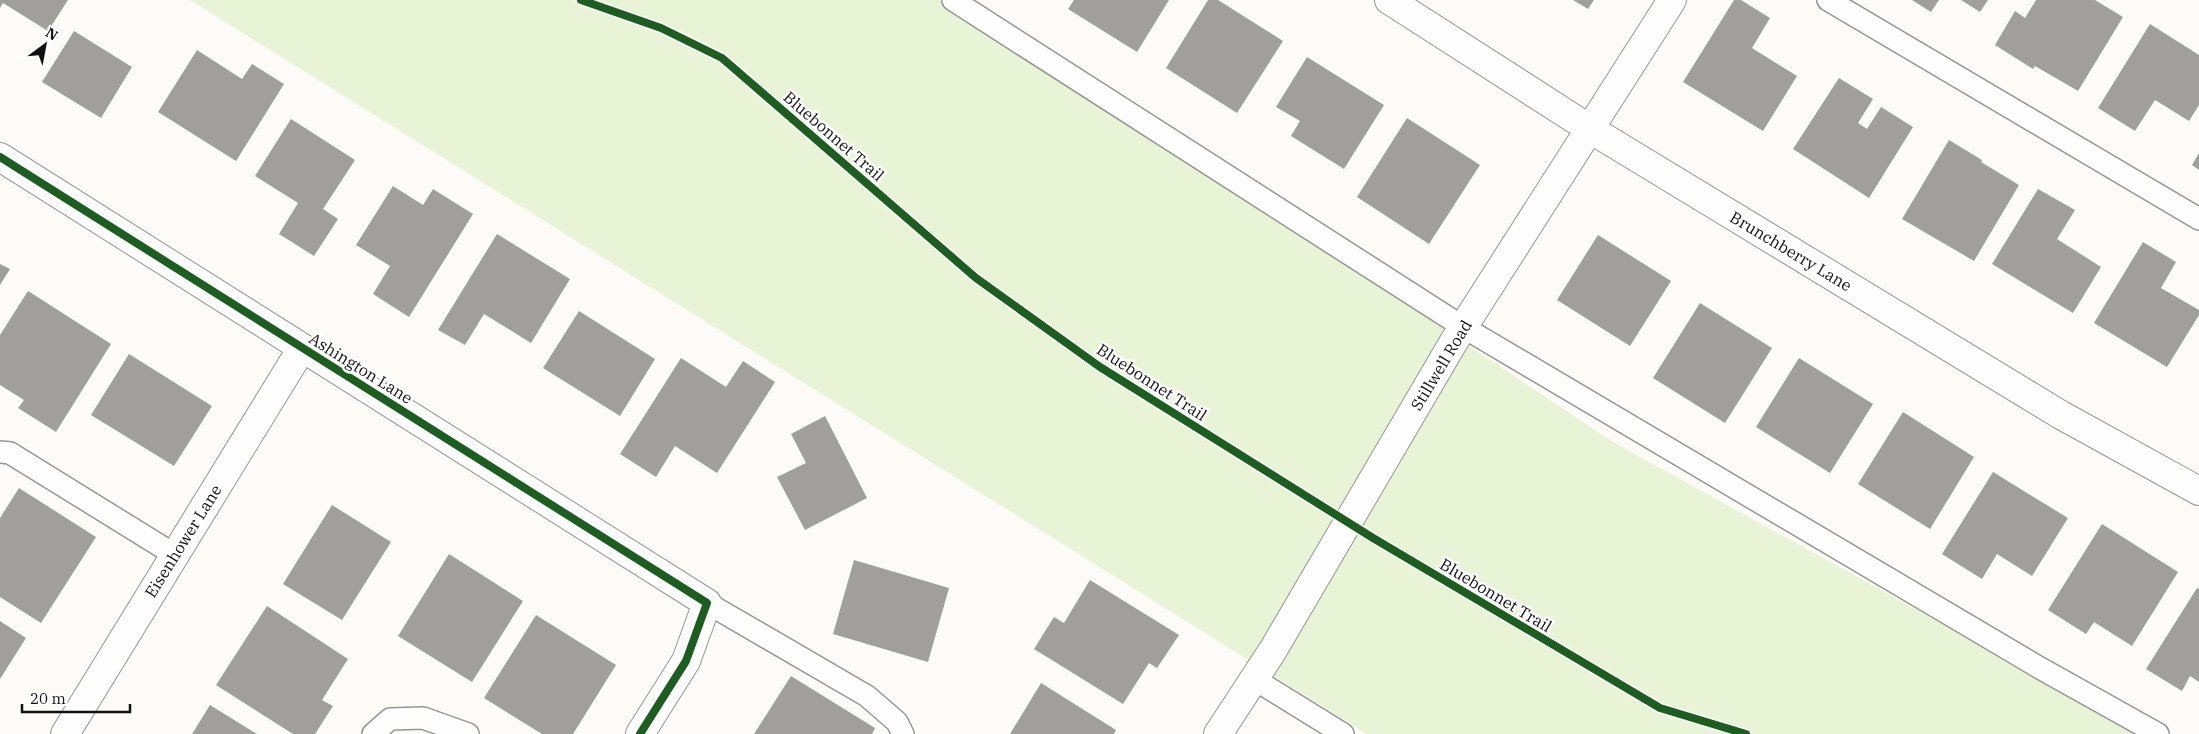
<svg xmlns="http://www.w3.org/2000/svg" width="2199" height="734" viewBox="0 0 2199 734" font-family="'IBM Plex Serif',serif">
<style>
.green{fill:#e8f4d5}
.building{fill:#a19f9c}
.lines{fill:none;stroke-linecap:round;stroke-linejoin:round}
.service-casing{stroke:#979695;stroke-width:24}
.minor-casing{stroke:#979695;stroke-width:30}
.service{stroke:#fffefe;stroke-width:21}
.minor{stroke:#fffefe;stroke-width:28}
.cycleway-casing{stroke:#fff;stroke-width:11}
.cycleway{stroke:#1b5e20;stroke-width:8}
.labels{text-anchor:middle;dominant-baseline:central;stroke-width:5;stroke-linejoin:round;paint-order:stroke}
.street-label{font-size:16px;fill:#111;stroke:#fff}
</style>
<rect width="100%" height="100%" fill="#fcfbf7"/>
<polygon class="green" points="190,0 952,0 1613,442 2142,734 1367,734"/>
<g class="building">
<polygon points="0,0 68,0 48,31 3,3 0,8"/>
<polygon points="1074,0 1169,0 1137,52 1068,9"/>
<polygon points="1208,0 1218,0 1283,41 1237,113 1166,68"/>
<polygon points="1573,0 1594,0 1588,9"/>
<polygon points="1734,0 1741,0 1770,18 1752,48 1797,76 1763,131 1683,82"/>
<polygon points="1912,0 1939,0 1931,12"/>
<polygon points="1961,0 1988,0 1980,12"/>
<polygon points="2036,0 2095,0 2123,17 2078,91 2035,66 2033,69 1995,45 2015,11 2025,18"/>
<polygon points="2150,24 2199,55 2199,105 2189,121 2155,100 2135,131 2098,108"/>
<polygon points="74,31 132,67 101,118 42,82"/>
<polygon points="197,50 242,79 252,64 284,84 236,161 158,112"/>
<polygon points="1307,57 1384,105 1344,169 1291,136 1300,121 1276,107"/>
<polygon points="1839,78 1873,99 1858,123 1867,129 1881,107 1913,127 1869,198 1793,149"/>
<polygon points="1407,118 1480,165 1429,244 1357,197"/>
<polygon points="291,119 355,160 323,209 338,219 314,256 279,234 298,203 255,176"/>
<polygon points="1949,140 1982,160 1981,162 2019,185 1974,261 1902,219"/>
<polygon points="2199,153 2199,170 2192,165"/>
<polygon points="393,186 423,205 433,189 473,214 409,317 373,294 390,266 356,245"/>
<polygon points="2038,189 2075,210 2057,239 2101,267 2073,313 1992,264"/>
<polygon points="497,234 570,279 531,343 484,314 465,345 438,330"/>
<polygon points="1598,235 1671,281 1630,346 1557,300"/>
<polygon points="2143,242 2176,262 2161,288 2199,310 2199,315 2167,367 2094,323"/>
<polygon points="0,264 10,269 0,285"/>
<polygon points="28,291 111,344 56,432 18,408 24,400 0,385 0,335"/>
<polygon points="1700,303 1772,348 1725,423 1653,378"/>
<polygon points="579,311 655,359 620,416 543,368"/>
<polygon points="129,354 212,406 174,466 91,415"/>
<polygon points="681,358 726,387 743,361 775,382 717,473 675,446 656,477 620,454"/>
<polygon points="1799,358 1873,404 1830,473 1756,427"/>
<polygon points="1903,412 1974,457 1930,529 1858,484"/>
<polygon points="825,416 867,498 805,530 777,477 806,463 791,434"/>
<polygon points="1993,472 2068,518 2032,576 1997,554 1982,579 1942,554"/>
<polygon points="19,488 96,537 41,623 0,597 0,518"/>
<polygon points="332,505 391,542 342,620 283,584"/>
<polygon points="2102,524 2178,572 2132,646 2094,622 2086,634 2048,610"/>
<polygon points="449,554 523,601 472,682 398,636"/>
<polygon points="854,560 949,588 928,662 833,634"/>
<polygon points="1090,580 1179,635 1157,668 1149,663 1123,704 1034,649 1054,617 1064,623"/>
<polygon points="2197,588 2199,589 2199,682 2190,676 2182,691 2146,669"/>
<polygon points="267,606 348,659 322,700 333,706 315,734 293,734 216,685"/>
<polygon points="536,615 616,665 573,734 542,734 484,698"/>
<polygon points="0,621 26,638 0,679"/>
<polygon points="791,676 875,728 872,734 754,734"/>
<polygon points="1041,683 1116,730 1114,734 1010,734"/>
<polygon points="210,705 257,734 192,734"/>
</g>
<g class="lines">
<defs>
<g id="service">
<polyline points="953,0 1463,327 2040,668 2158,734"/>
<polyline points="1828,0 2199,219"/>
<polyline points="0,452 10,453 175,555"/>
<polyline points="707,603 867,696 897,722 903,734"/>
<polyline points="1254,679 1343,734"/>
<polyline points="373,734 390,719 423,718 468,734"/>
</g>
<g id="minor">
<polyline points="1389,0 1590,129 2061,415 2199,491"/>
<polyline points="0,157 707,603 686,661 640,734"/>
<polyline points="65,734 302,348"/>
<polyline points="1218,734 1273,650 1453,343 1672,0"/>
</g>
</defs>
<use href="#service" class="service-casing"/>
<use href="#minor" class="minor-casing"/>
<use href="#service" class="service"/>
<use href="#minor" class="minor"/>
<defs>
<g id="cycleway">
<polyline points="581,0 661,28 722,58 976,278 1100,367 1373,538 1660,708 1746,734"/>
<polyline points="0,157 707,603 686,661 640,734"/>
</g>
</defs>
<use href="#cycleway" class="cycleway-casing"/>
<use href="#cycleway" class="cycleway"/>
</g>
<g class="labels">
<g class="street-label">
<text transform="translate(834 136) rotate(41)">Bluebonnet Trail</text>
<text transform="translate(1791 251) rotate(31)">Brunchberry Lane</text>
<text transform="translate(1441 365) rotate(-59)">Stillwell Road</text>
<text transform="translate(361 368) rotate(32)">Ashington Lane</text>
<text transform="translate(1152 382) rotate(33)">Bluebonnet Trail</text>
<text transform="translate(183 541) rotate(-58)">Eisenhower Lane</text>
<text transform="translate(1496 595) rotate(31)">Bluebonnet Trail</text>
</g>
</g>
<g transform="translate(45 45) rotate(32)" stroke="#ffffff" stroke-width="4" paint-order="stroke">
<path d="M0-4L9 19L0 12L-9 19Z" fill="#111111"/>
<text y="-8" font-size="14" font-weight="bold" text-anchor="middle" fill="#111111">N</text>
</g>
<path d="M22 704v8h108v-8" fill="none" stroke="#111111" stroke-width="2.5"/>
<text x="30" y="704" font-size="15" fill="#111111" stroke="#ffffff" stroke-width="4" paint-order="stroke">20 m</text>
</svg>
